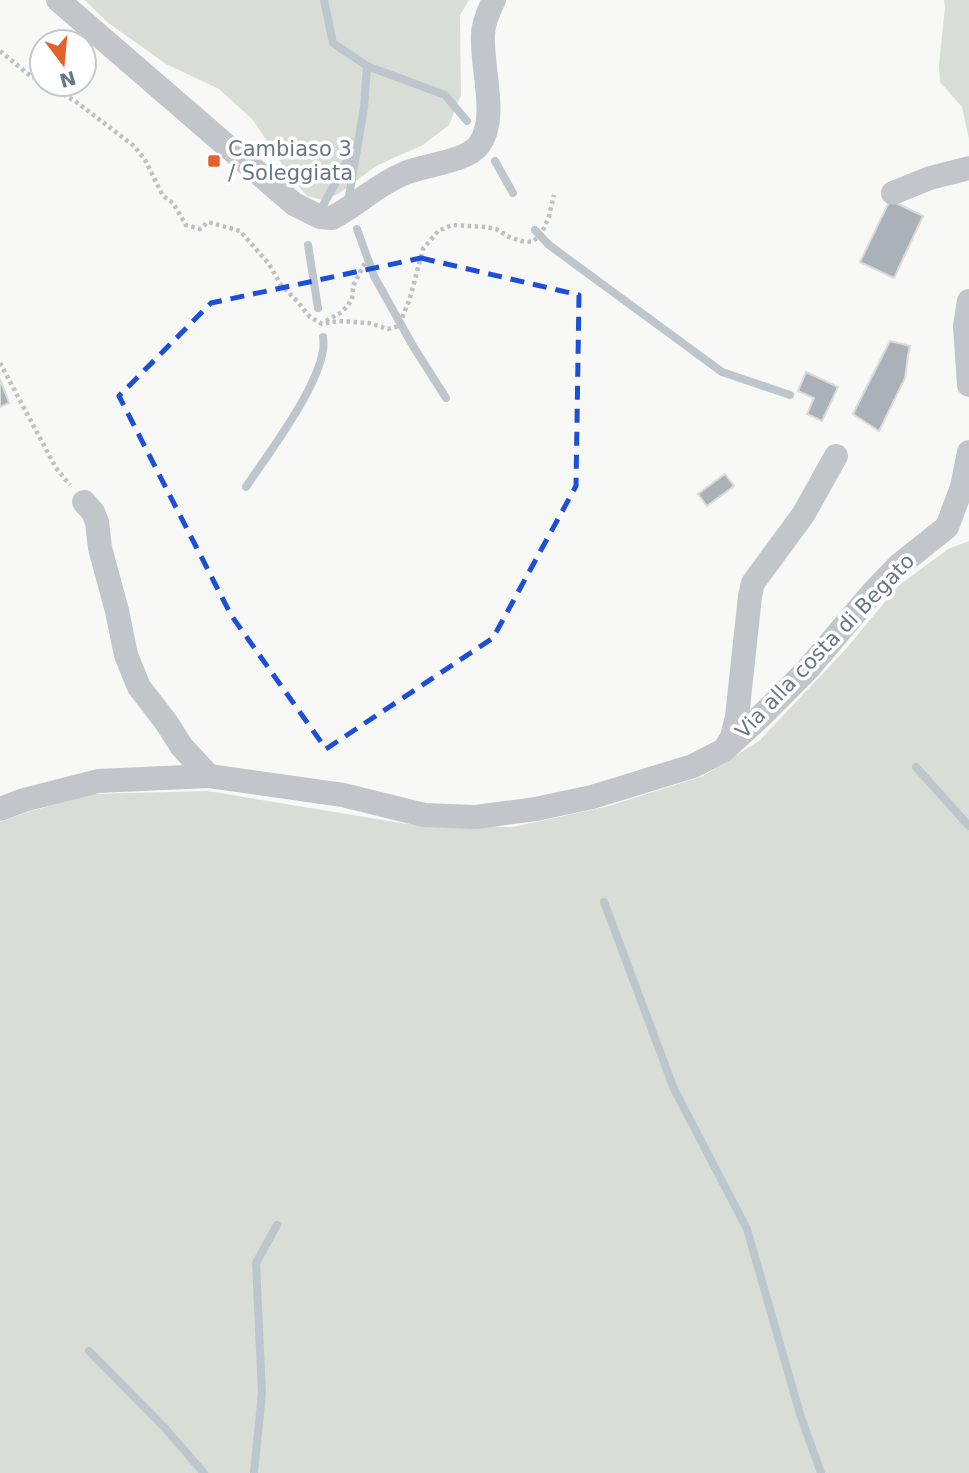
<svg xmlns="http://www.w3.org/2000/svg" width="969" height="1473" viewBox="0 0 969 1473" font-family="'DejaVu Sans',sans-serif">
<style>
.green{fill:#d8ded5}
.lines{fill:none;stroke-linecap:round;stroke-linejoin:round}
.stream{stroke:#bcc6cc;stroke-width:8}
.building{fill:#aab1b8;stroke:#dadad8;stroke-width:2}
.path{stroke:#bec0c3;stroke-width:4.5;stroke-dasharray:3.5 3.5;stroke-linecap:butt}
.minor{stroke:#c2c5ca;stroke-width:24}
.marked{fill:none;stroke:#1d4ed8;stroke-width:5;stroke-dasharray:14 9;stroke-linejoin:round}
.poi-dot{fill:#e2612c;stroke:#fff;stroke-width:2.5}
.labels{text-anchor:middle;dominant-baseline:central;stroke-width:7;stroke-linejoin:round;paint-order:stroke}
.poi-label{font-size:21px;fill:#687787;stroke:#fff;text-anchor:start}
.street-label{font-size:21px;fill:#687787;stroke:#fff}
</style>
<rect width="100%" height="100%" fill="#f8f9f6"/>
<g class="green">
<polygon points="85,0 469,0 460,15 461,95 449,125 423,145 376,166 338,194 323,200 307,196 289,175 253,120 219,89 166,64 107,22"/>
<polygon points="944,0 969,0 969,139 962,107 940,82 939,65 945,7"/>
<polygon points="969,541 969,1473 0,1473 0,822 28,812 91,794 208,791 407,824 513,827 609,806 703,776 759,741 845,650 898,586 948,549"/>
</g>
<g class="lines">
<g class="stream">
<polyline points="324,0 333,43 367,66 445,95 467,121"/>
<polyline points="495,161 513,193"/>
<polyline points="349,196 364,108 367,66"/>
<polyline points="321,209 353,151"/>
<polyline points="357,229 374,276 413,346 446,398"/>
<polyline points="535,230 549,245 722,372 790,395"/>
<polyline points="308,245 318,308"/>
<path d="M246,487C267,455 330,374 323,337"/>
<polyline points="916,767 969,826"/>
<polyline points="604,902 674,1089 747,1229 800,1414 821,1473"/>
<polyline points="89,1351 164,1427 204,1473"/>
<polyline points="254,1473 262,1393 256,1263 277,1225"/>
</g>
</g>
<g class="building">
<polygon points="890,200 923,216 894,278 860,262"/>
<polygon points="890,341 910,346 908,355 905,378 879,431 853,414"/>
<polygon points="806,372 838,387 822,421 807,414 814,398 798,391"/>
<polygon points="0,379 9,403 0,407"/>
<polygon points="725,474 734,486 707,506 698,494"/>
</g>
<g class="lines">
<g class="path">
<polyline points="0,51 28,74 42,82"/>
<polyline points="45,84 75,101 134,146 145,160 163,196 173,203 186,225 200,229 208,222 240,231 269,264 281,285 297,301 310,317 322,324 338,321 369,323 388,329 399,326 410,298 423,249 438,231 452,225 486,227 496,229 509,237 521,241 532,242 541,235 549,216 554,195"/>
<polyline points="326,321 342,312 352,300 353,286 368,257"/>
<polyline points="0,363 56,468 70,485"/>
</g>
<g class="minor">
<path d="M58,0L294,204L320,217L332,218C357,205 378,184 405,173C424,165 466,162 479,145C499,118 481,68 483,35C483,23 489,10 494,0"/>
<polyline points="893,193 930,178 969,168"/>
<polyline points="969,301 965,326 969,385"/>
<polyline points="84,502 93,512 97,522 100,548 117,611 126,655 139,687 166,722 182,747 209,776"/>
<polyline points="726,747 732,737 737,717 750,596 753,583 803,515 836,456"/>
<polyline points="0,809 24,800 98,781 209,776 343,795 424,815 476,817 536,809 592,797 693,766 724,750 759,718 807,670 873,592 898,566 947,527 962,487 969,452"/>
</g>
</g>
<path class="marked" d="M421,258L579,295L576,486L493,638L326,749L231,615L119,396L211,303Z"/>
<rect class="poi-dot" x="207" y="154" width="14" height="14" rx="3.5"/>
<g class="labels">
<g class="poi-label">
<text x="228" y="149">Cambiaso 3<tspan x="228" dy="24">/ Soleggiata</tspan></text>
</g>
<g class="street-label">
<text transform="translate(825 646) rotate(-46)">Via alla costa di Begato</text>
</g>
</g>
<g transform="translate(63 63) rotate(164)"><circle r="33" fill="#ffffff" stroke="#c3c9cf" stroke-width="2"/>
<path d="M0-5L12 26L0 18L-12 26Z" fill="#e2612c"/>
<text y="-10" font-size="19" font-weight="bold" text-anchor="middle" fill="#687787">N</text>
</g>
</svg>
